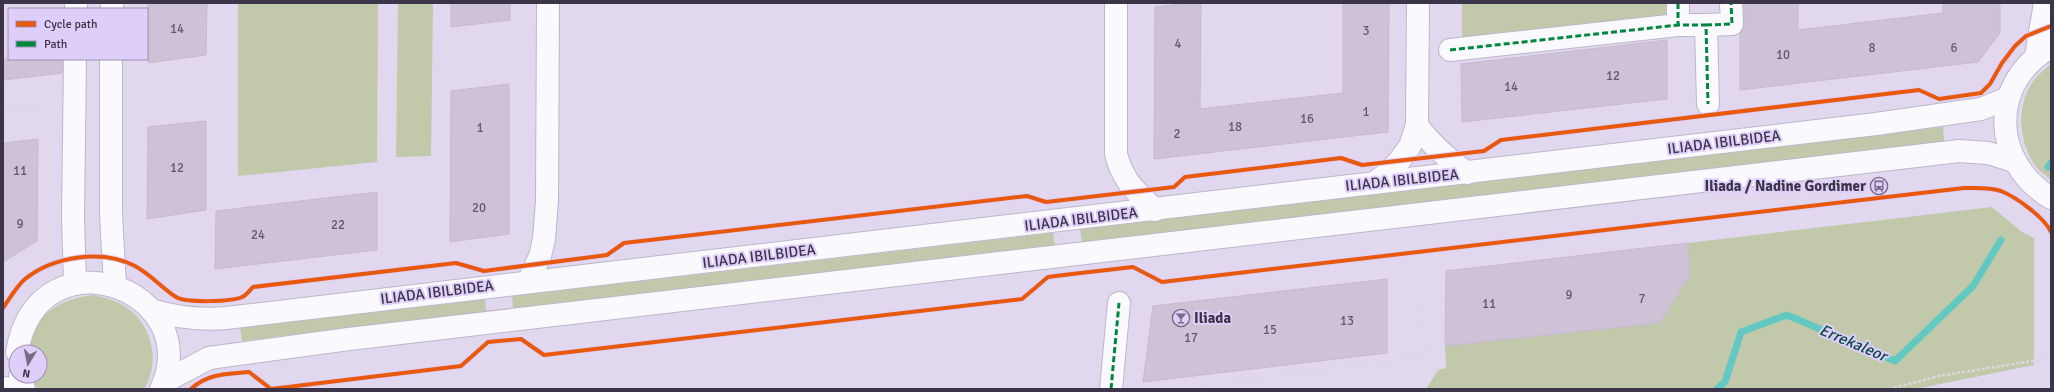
<svg xmlns="http://www.w3.org/2000/svg" width="2054" height="392" viewBox="0 0 2054 392" font-family="Signika,sans-serif">
<style>
.green{fill:#c1c9aa}
.lines{fill:none;stroke-linecap:round;stroke-linejoin:round}
.stream{stroke:#61c9c2;stroke-width:7}
.building{fill:#cec2d6;stroke:#c6bacd}
.minor-casing{stroke:#bdb6ca;stroke-width:24}
.path{stroke:#dbd9e0;stroke-width:2.5;stroke-dasharray:3 2;stroke-linecap:butt}
.minor{stroke:#faf9fd;stroke-width:22}
.quiet{stroke:#00873e;stroke-width:3;stroke-dasharray:6 3;stroke-linecap:butt}
.cycleway-casing{stroke:#decefa;stroke-width:6}
.cycleway{stroke:#e8590c;stroke-width:4}
.labels{text-anchor:middle;dominant-baseline:central;stroke-width:4;stroke-linejoin:round;paint-order:stroke}
.number-label{font-size:13px;fill:#62596e}
.street-label{font-size:15px;fill:#3c3449;stroke:#decefa}
.poi-label{font-size:15px;font-weight:bold;fill:#3c3449;stroke:#decefa;text-anchor:end}
.water-label{font-size:16px;font-style:italic;fill:#094941;stroke:#decefa}
</style>
<rect width="100%" height="100%" fill="#e1d8f0"/>
<g class="green">
<polygon points="238,3 378,3 377,162 238,176"/>
<polygon points="398,3 433,3 431,156 396,157"/>
<polygon points="1462,3 1668,3 1668,19 1462,43"/>
<path d="M2051,64V180C2047,176 2041,172 2037,168C2018,143 2015,104 2035,79C2040,73 2046,68 2051,64Z"/>
<polygon points="1943,127 1944,141 1082,243 1080,229"/>
<polygon points="1992,207 2022,232 2034,238 2034,365 1916,389 1426,389 1438,370 1446,368 1445,346 1660,323 1690,275 1688,243"/>
<polygon points="1053,233 1055,246 513,309 512,296"/>
<path d="M93,295C106,298 119,301 130,310C153,328 160,365 144,389H37L31,376H40V352H29C33,314 58,300 93,295Z"/>
<polygon points="485,299 486,312 242,341 240,328"/>
</g>
<g class="lines">
<g class="stream">
<polyline points="2048,167 2051,163"/>
<polyline points="1717,389 1725,382 1741,332 1787,315 1895,361 1973,286 2001,240"/>
</g>
</g>
<g class="building">
<polygon points="148,3 207,3 206,55 148,63"/>
<polygon points="451,3 510,3 510,20 451,27"/>
<polygon points="1191,3 1201,3 1200,109 1343,93 1343,3 1389,3 1388,132 1154,159 1155,7"/>
<polygon points="1744,3 1798,3 1798,30 1943,13 1943,3 2000,3 2000,33 1978,62 1740,90 1740,33 1744,24"/>
<polygon points="1667,40 1667,99 1462,122 1461,64"/>
<polygon points="3,59 62,59 62,73 3,80"/>
<polygon points="509,84 509,234 450,242 451,91"/>
<polygon points="206,121 206,210 147,219 148,127"/>
<polygon points="38,139 37,241 3,262 3,143"/>
<polygon points="377,192 377,250 215,269 216,211"/>
<polygon points="1688,243 1690,275 1660,323 1445,346 1446,271"/>
<polygon points="1387,279 1387,353 1143,382 1153,306"/>
</g>
<g class="lines">
<defs>
<g id="minor">
<path d="M1116,3V154C1123,182 1136,191 1155,210"/>
<polyline points="1678,3 1678,25 1706,25 1708,104"/>
<polyline points="76,9 76,3"/>
<polyline points="112,9 112,3"/>
<polyline points="1706,25 1732,24 1731,3"/>
<path d="M2051,47C1989,82 1991,162 2051,198"/>
<polyline points="1450,50 1678,25"/>
<polyline points="2036,56 2045,3"/>
<polyline points="111,59 111,215 115,285"/>
<path d="M1417,125C1431,145 1448,159 1467,173"/>
<polyline points="1374,183 1388,173 1400,160 1410,146 1417,125 1418,3"/>
<polyline points="528,282 540,256 544,239 547,201 548,3"/>
<polyline points="75,284 73,217 75,59"/>
<path d="M151,310C177,318 200,320 226,318L1876,124L1981,109L2008,98"/>
<path d="M17,352C38,228 207,289 161,389"/>
<polyline points="20,376 24,389"/>
<polyline points="164,382 209,358 349,339 1959,151 1988,153 2014,161"/>
<polyline points="3,388 10,389"/>
<polyline points="1111,389 1119,303"/>
</g>
</defs>
<use href="#minor" class="minor-casing"/>
<g class="path">
<polyline points="3,109 50,103"/>
<polyline points="508,374 510,389"/>
<polyline points="1182,389 1426,356 1418,267"/>
<polyline points="1889,389 1939,376 2051,358"/>
</g>
<use href="#minor" class="minor"/>
<g class="quiet">
<polyline points="1678,3 1678,25 1706,25 1708,104"/>
<polyline points="1706,25 1732,24 1731,3"/>
<polyline points="1450,50 1678,25"/>
<polyline points="1111,389 1119,303"/>
</g>
<defs>
<g id="cycleway">
<path d="M3,308C10,298 16,287 25,279C54,256 102,249 135,266C150,274 162,288 176,297C186,303 231,302 242,297C246,296 250,290 253,287L456,263L484,271L607,255L624,243L1027,196L1046,202L1174,187L1185,177L1341,158L1362,165L1484,151L1501,140L1919,90L1939,99L1981,93L1990,84L2002,63L2015,46L2026,36L2051,26"/>
<path d="M191,389C208,373 228,374 249,372L271,389L461,366L488,342L521,339L544,355L1022,299L1048,277L1072,274L1133,267L1162,282L1964,188C1976,188 1990,187 2001,191C2016,197 2044,217 2051,232"/>
</g>
</defs>
<use href="#cycleway" class="cycleway-casing"/>
<use href="#cycleway" class="cycleway"/>
</g>
<defs>
<symbol id="bus-ring" viewBox="-11 -11 22 22"><circle r="9.5" fill="#decefa" stroke="#766d83" stroke-width="1.5"/><path d="M-5-6H5V4H4V6H2V4H-2V6H-4V4H-5ZM-3.5-4V0h7V-4ZM-3.5 1.2v1.5H-2V1.2ZM2 1.2v1.5H3.5V1.2Z" fill="#766d83"/></symbol>
<symbol id="bar-ring" viewBox="-11 -11 22 22"><circle r="9.5" fill="#decefa" stroke="#766d83" stroke-width="1.5"/><path d="M-6-5H6L.8 .8V4.5H3.5V6h-7V4.5H-.8V.8Z" fill="#766d83"/></symbol>
</defs>
<g fill-rule="evenodd">
<use href="#bus-ring" x="1869" y="176" width="20" height="20"/>
<use href="#bar-ring" x="1171" y="308" width="20" height="20"/>
</g>
<g class="labels">
<g class="number-label">
<text x="177" y="29">14</text>
<text x="1366" y="31">3</text>
<text x="1178" y="44">4</text>
<text x="1872" y="48">8</text>
<text x="1954" y="48">6</text>
<text x="1783" y="55">10</text>
<text x="1613" y="76">12</text>
<text x="1511" y="87">14</text>
<text x="1366" y="112">1</text>
<text x="1307" y="119">16</text>
<text x="1235" y="127">18</text>
<text x="480" y="128">1</text>
<text x="1177" y="134">2</text>
<text x="177" y="168">12</text>
<text x="20" y="171">11</text>
<text x="479" y="208">20</text>
<text x="20" y="224">9</text>
<text x="338" y="225">22</text>
<text x="258" y="235">24</text>
<text x="1569" y="295">9</text>
<text x="1642" y="299">7</text>
<text x="1489" y="304">11</text>
<text x="1347" y="321">13</text>
<text x="1270" y="330">15</text>
<text x="1191" y="338">17</text>
</g>
<g class="street-label">
<text transform="translate(1724 142) rotate(-7)">ILIADA IBILBIDEA</text>
<text transform="translate(1402 180) rotate(-6)">ILIADA IBILBIDEA</text>
<text transform="translate(1081 219) rotate(-7)">ILIADA IBILBIDEA</text>
<text transform="translate(759 256) rotate(-7)">ILIADA IBILBIDEA</text>
<text transform="translate(437 292) rotate(-7)">ILIADA IBILBIDEA</text>
</g>
<g class="poi-label">
<text x="1866" y="186">Iliada / Nadine Gordimer</text>
<text x="1194" y="318" text-anchor="start">Iliada</text>
</g>
<g class="water-label">
<text transform="translate(1853 343) rotate(23)">Errekaleor</text>
</g>
</g>
<rect width="2054" height="392" fill="none" stroke="#3c3449" stroke-width="8"/>
<rect x="8" y="8" width="140" height="52" fill="#decefa" stroke="#9d90b3"/>
<rect x="16" y="21" width="20" height="6" fill="#e8590c" stroke="#9d90b3"/>
<text x="44" y="28" font-size="12" fill="#3c3449">Cycle path</text>
<rect x="16" y="41" width="20" height="6" fill="#00873e" stroke="#9d90b3"/>
<text x="44" y="48" font-size="12" fill="#3c3449">Path</text>
<g transform="translate(28 364) rotate(190)"><circle r="19" fill="#decefa" stroke="#9d90b3"/>
<path d="M0-3L7 15L0 10L-7 15Z" fill="#766d83"/>
<text y="-6" font-size="11" font-weight="bold" text-anchor="middle" fill="#3c3449">N</text>
</g>
</svg>
